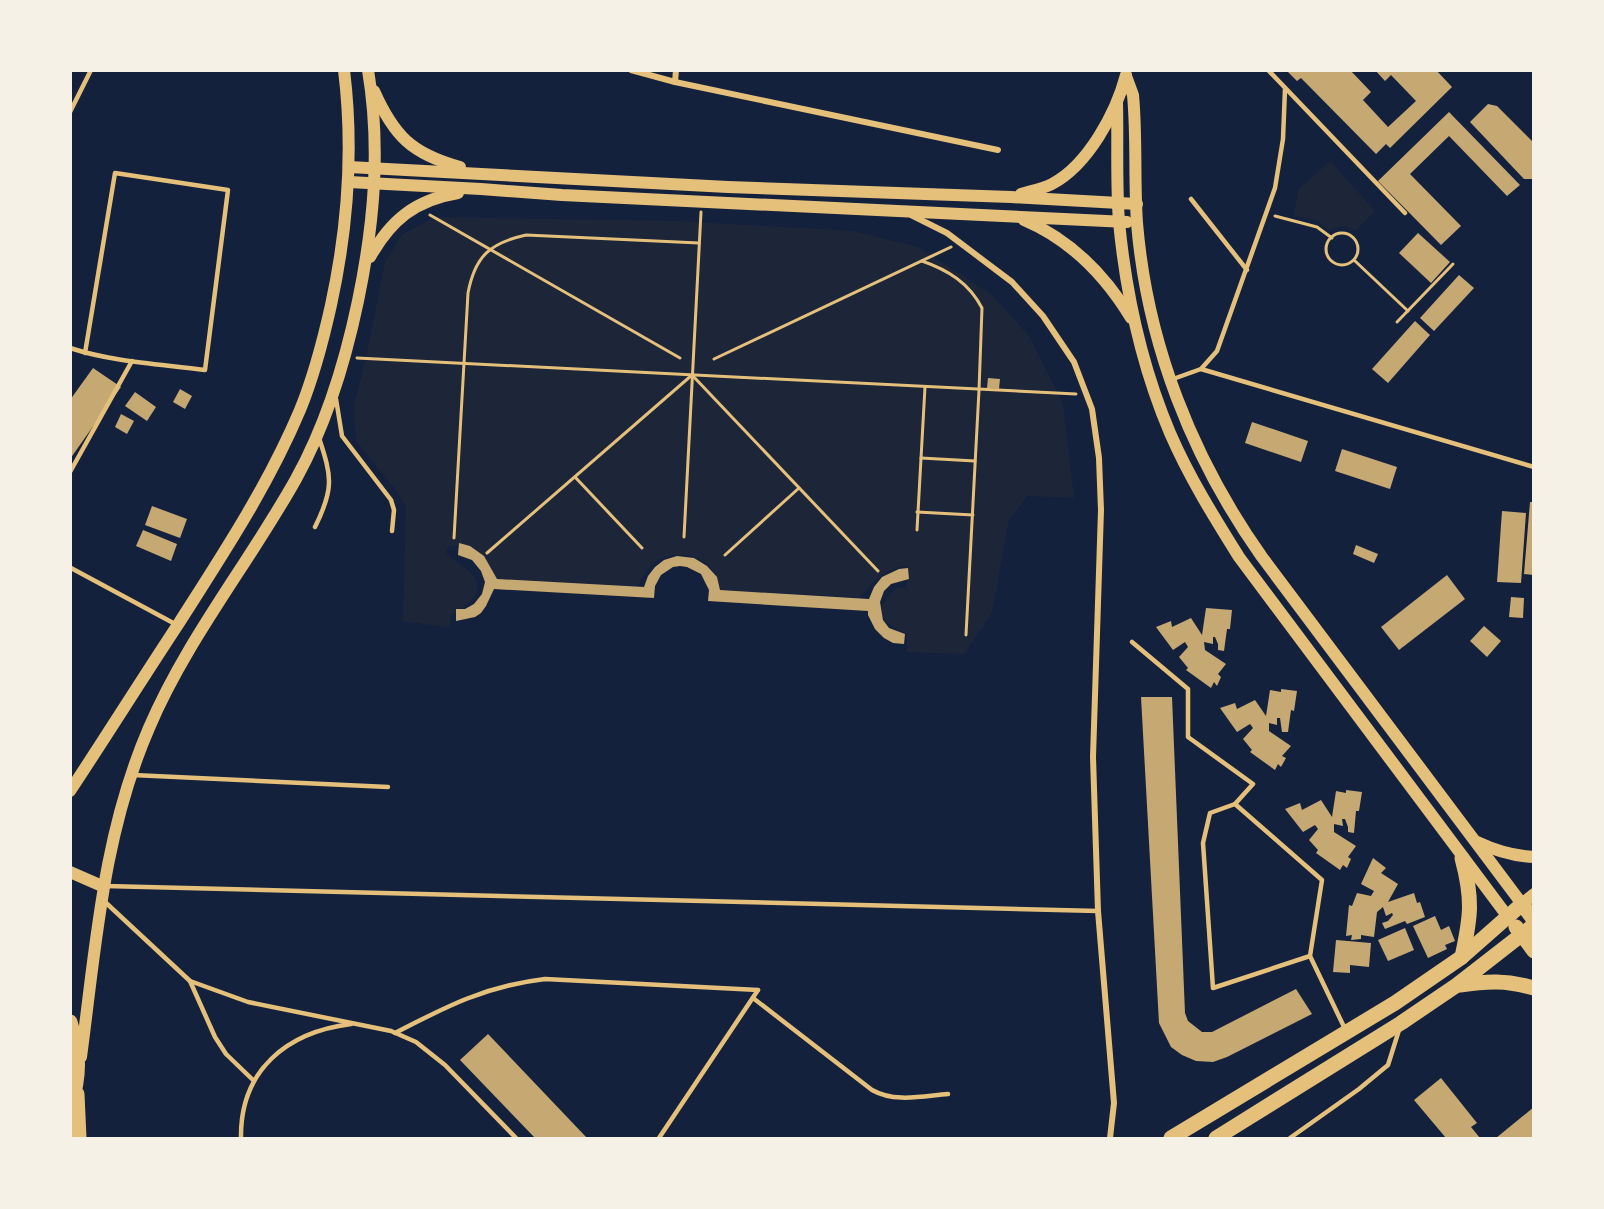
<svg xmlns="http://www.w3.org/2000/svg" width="1604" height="1209" viewBox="0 0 1604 1209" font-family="Commissioner,sans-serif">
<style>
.green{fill:#1d2539}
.building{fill:#c6a872}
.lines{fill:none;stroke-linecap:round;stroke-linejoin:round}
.path{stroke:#e5c07b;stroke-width:3}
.service{stroke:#e5c07b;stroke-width:4.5}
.minor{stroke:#e5c07b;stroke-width:6}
.secondary{stroke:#e5c07b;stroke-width:12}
.primary{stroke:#e5c07b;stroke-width:15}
.trunk{stroke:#e5c07b;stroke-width:15}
</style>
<rect width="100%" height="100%" fill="#14213d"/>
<g class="green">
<polygon points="1330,161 1375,211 1356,230 1344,226 1328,230 1316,220 1294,216 1298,190"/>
<path d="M434,217L678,221L853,231L918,247L991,294L1029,336L1063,404L1074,498L1027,496L1009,520L992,613L964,654L907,652V634C879,623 872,608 898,587L906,589L909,568L903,566C884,571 871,582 860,598L721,590C718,583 714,571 708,565C694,552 671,552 655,562C647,568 641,580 636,589L495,581L463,546H449L446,552C452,561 461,564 469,571C490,591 466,607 450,616V628L403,621L406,507L395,489L356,441L354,405L366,358L385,262L402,235Z"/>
</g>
<g class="building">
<polygon points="1286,70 1350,70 1371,92 1363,100 1388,127 1416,101 1391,75 1385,81 1375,70 1436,70 1452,87 1390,148 1386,144 1376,154 1301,78 1297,81"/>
<polygon points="1488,104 1497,106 1534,143 1534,179 1524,179 1470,122"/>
<polygon points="1449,112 1520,185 1507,196 1449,136 1410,174 1461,226 1441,245 1378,181"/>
<polygon points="1418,233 1450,262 1431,283 1399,253"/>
<polygon points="1459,275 1474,288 1434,331 1420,318"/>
<polygon points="1415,321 1430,335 1388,383 1372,369"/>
<polygon points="93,368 121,387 70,459 70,400"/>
<polygon points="988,378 1000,379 999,389 987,388"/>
<polygon points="180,389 192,396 185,409 173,402"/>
<polygon points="135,392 156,407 147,421 125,406"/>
<polygon points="121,414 134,421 127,434 115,427"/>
<polygon points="1252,422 1308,441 1301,462 1245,443"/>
<polygon points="1342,449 1397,467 1390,489 1335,471"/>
<polygon points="1530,502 1534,502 1534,575 1524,574"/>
<polygon points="152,506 187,519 180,538 145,525"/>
<polygon points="1502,511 1526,513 1521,583 1497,582"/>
<polygon points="143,530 177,544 171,561 136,546"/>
<polygon points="459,543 470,546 484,556 497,579 644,587 648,576 655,567 664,560 677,556 694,558 707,566 717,577 720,590 869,599 874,587 882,577 899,569 908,568 909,579 891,584 884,591 880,602 883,620 889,628 905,634 904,644 893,643 884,638 875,629 868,615 868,611 708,601 709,590 701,574 687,567 680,566 673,567 661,575 655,586 654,598 494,589 486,606 481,613 475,617 456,621 456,609 465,609 474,604 482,594 485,582 481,571 472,560 458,555"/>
<polygon points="1356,545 1378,554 1374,563 1353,554"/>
<polygon points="1447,575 1465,599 1399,650 1381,627"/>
<polygon points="1511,597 1524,598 1523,618 1509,617"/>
<polygon points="1206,608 1232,610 1230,629 1227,629 1224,651 1218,650 1218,644 1215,637 1213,637 1213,644 1204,642 1205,650 1226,664 1218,674 1221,677 1217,686 1214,682 1211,688 1186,670 1188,668 1179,657 1188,647 1185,642 1173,650 1156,627 1171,621 1172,627 1191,618 1202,635"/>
<polygon points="1484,626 1501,641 1487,657 1470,641"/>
<polygon points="1281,689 1297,691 1294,711 1291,710 1288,732 1282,732 1280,718 1277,718 1277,725 1269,723 1269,731 1291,746 1282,756 1286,758 1281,767 1278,764 1275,770 1250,752 1252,750 1243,739 1253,728 1250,724 1237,732 1220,708 1235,703 1237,709 1255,700 1266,716 1270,690 1281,692"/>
<polygon points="1141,697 1172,697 1185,1013 1188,1021 1202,1032 1212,1032 1296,989 1312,1014 1227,1057 1213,1062 1196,1061 1182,1055 1171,1047 1159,1023"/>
<polygon points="1346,790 1362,792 1359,811 1356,811 1354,833 1348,832 1348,827 1345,819 1342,819 1343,826 1334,824 1334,832 1356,846 1348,857 1351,859 1347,868 1343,865 1340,870 1316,853 1318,850 1309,840 1318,829 1315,825 1303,832 1285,809 1300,803 1302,810 1321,800 1332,817 1336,791 1346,793"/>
<polygon points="1373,858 1386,868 1381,873 1398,884 1388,902 1414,893 1417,903 1420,902 1425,917 1407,924 1405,921 1385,929 1382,923 1388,921 1393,915 1392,913 1386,916 1383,907 1377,912 1374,937 1361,935 1361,939 1351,940 1352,935 1346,936 1349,905 1352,906 1357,893 1371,896 1374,891 1361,884"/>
<polygon points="1435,916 1441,930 1449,926 1455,941 1445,945 1447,949 1428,958 1413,926"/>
<polygon points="1405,928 1414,950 1388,961 1378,940"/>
<polygon points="1336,940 1371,943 1369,967 1350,965 1350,973 1333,972"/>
<polygon points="488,1034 587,1138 535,1138 460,1060"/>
<polygon points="1441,1078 1477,1123 1471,1127 1480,1138 1446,1138 1414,1100"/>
<polygon points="1534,1107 1534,1138 1496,1138"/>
</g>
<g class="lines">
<g class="path">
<polyline points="430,215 680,358"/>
<polyline points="1275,216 1317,227 1332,238"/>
<circle cx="1342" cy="249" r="16"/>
<polyline points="1354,260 1408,311"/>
<path d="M922,261C948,270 969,283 982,308L979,390L966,635"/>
<polyline points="1397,322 1453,264"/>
<polyline points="357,358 1076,394"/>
<polyline points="714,359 951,247"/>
<polyline points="921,458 975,461"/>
<polyline points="575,477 642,548"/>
<polyline points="917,512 973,515"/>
<polyline points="917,530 925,387"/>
<polyline points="684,537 701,212"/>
<path d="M454,538L468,293C475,256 490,243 526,235L699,243"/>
<polyline points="487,553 692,375 878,571"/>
<polyline points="725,555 799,488"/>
</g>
<g class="service">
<polyline points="1268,70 1405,213"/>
<polyline points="70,112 91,70"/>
<polyline points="1191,199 1247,270"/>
<path d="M70,348C113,362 160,364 205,370L228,190L115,173L85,353"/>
<polyline points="1201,369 1534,467"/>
<polyline points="1173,379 1201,369 1217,351 1275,188 1283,139 1285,89"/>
<polyline points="336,399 342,436 391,500 394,510 392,531"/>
<polyline points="70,472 132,361"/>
<path d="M315,527C334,489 332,477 319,438"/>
<polyline points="71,568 177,625"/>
<polyline points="1132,642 1188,689 1188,737 1253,784 1235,804"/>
<polyline points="133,775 388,787"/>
<polyline points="105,886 1098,911"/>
<polyline points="104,901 190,981 248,1002 391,1031 416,1042 445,1065 516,1138"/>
<polyline points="1310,956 1213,988 1203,843 1210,813 1235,804 1322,880 1310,956 1346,1031"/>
<polyline points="190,981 215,1037 226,1054 253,1080"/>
<path d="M753,998L872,1090C895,1103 923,1096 948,1094"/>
<path d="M395,1033C447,1006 486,986 545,979L758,990"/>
<path d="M241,1138C240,1070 287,1032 351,1024"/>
<polyline points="659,1138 758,990"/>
<polyline points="1290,1138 1359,1089 1388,1065 1399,1030"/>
</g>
<g class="minor">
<polyline points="631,70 675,82 998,150"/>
<polyline points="675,82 676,70"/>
<polyline points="911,215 947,233 1012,282 1043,316 1074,362 1092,409 1099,458 1101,510 1093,757 1098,911 1114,1103 1110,1138"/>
</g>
<g class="secondary">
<path d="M1126,76L1133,95C1137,138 1134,181 1137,223C1147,344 1192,458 1262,557L1522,904L1534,894"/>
<path d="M374,91C394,136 412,154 460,167"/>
<path d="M1117,103C1118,142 1116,183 1119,222C1126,294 1142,367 1170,433C1189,477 1214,517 1239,557L1508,917"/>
<polyline points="349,167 728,187 1011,197 1137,204"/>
<polyline points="349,182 481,189 562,195 1127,222"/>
<path d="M1021,194C1031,191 1042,189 1052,184C1088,165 1116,113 1126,75"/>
<path d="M1024,220C1071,240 1105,275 1131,318"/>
<path d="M370,257C391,220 415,200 458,193"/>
<path d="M70,791C107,735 142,679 179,623C223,554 268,486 300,410C314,376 323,341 331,305C348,227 354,151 344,70"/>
<path d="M1477,842C1496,851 1513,856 1534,857"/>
<polyline points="70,872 102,886"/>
<path d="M81,1057C96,945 103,834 149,728C187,639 249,563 296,479C327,423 345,363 358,301C374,224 381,148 368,70"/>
</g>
<g class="primary">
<path d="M70,1022C80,1054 80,1076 70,1107"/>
<polyline points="77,1094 79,1138"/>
</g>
<g class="trunk">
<polyline points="1516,927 1534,951"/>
<path d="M1462,957C1471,916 1473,899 1462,858"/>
<path d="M1460,985C1487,981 1506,980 1534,988"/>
<polyline points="1171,1138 1395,1003 1462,957 1522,904 1534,920"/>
<polyline points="1216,1138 1401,1023 1457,985 1534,925"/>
</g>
</g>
<rect width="1604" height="1209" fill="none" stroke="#f6f1e7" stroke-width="144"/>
</svg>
